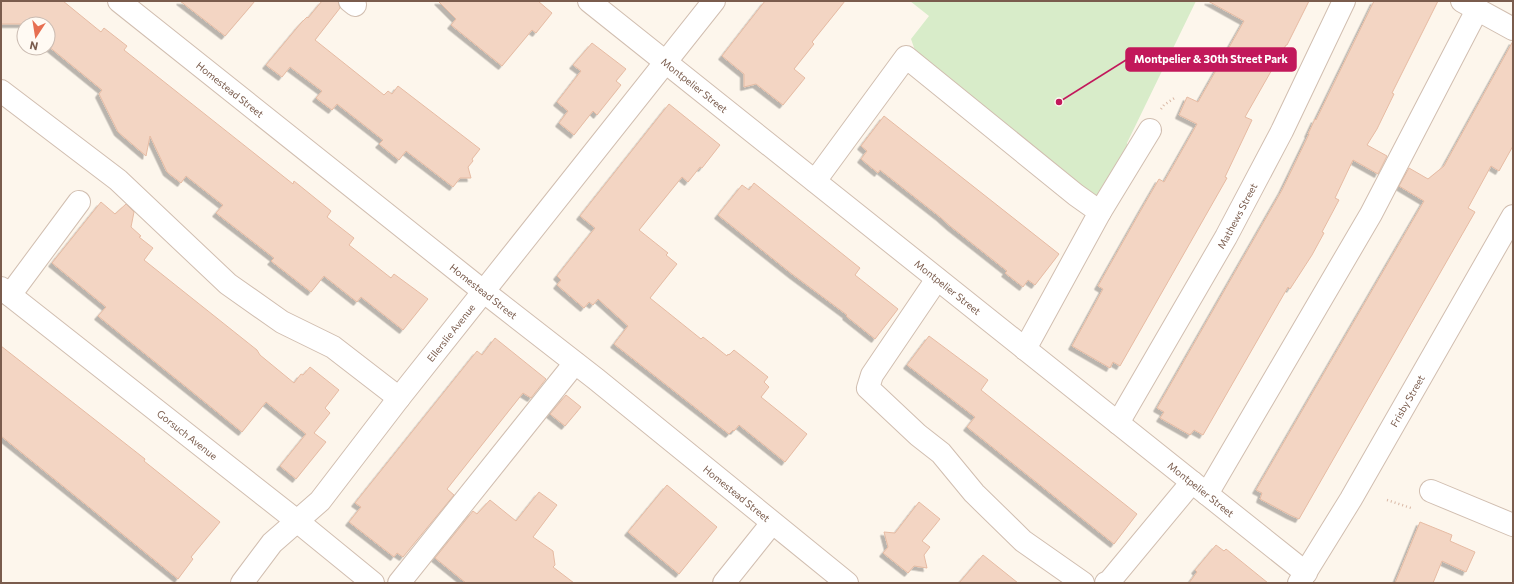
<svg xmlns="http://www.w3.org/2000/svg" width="1514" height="584" viewBox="0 0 1514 584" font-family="Commissioner,sans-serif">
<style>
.green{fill:#d8ecc9}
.building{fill:#f3d5c3;stroke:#e6bba3;filter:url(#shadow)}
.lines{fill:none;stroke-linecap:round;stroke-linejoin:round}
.minor-casing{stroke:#d1beb0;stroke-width:24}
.path{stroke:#d9b8a5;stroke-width:2.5;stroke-dasharray:1 3;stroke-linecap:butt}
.minor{stroke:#fff;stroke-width:22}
.labels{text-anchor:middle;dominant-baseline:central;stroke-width:3;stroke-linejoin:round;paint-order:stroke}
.street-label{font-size:10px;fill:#7a5c4d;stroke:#fffaf3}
.leader{fill:none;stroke:#c2185b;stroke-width:1.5}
.callout-dot{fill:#c2185b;stroke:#fffaf3;stroke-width:1.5}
.callout{fill:#c2185b;stroke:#c2185b;stroke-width:1.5}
.callout-label{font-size:11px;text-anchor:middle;font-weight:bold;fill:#fff}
</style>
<defs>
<filter id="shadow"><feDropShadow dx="-3.5" dy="3.5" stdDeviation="0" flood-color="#0004"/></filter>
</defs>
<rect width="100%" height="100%" fill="#fdf6ec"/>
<polygon class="green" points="910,1 1196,1 1127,143 1129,153 1099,204 919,62 911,39 929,16"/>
<g class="building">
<polygon points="1,1 63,1 101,32 104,28 127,46 124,50 293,184 294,181 331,211 327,217 354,238 349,245 391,278 394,274 428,299 403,330 361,297 357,302 324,276 311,292 271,261 274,258 216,213 223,205 186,176 181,183 167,172 150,136 146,156 118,132 99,94 102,90 48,46 48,24 1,24"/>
<polygon points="180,1 255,1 225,36"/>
<polygon points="322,1 338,1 340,8 315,40 384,95 388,91 392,94 398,86 480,149 472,159 473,161 468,167 471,178 460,178 453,187 406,151 399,160 379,144 383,140 337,104 332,110 316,98 322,91 290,67 282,77 266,65 301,23 307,17 308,18"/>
<polygon points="438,1 538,1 552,13 536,33 532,30 502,66 451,25 456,19"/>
<polygon points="765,1 845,1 812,42 814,44 794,69 805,78 783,105 756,84 744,87 744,74 722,56"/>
<polygon points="1208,1 1309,1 1287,45 1286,45 1245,117 1252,120 1225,177 1227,178 1120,366 1113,362 1110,368 1072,346 1103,289 1098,286 1141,210 1159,179 1164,182 1197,124 1179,115 1187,97 1198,102 1244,21"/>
<polygon points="1374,1 1438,1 1392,93 1394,94 1377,129 1367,145 1387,156 1378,174 1353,160 1335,198 1339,200 1322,232 1324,233 1312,255 1290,289 1288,287 1203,435 1194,430 1190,435 1160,418 1164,412 1157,408 1282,190 1309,134 1308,134 1315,119 1316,120"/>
<polygon points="1513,41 1513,146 1499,171 1491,166 1468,208 1475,212 1299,519 1290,515 1260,499 1262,493 1256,490 1424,201 1399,186 1409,168 1428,179 1444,166"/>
<polygon points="592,43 626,69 616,81 621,85 597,115 593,111 574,135 559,123 568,111 557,102 581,71 573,65"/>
<polygon points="669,104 720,145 702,168 700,167 688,182 682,177 639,230 668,253 666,255 677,264 650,298 701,339 703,337 727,356 728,354 729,355 734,350 768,377 764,382 769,387 761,397 807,434 785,462 739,425 734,431 733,430 729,434 614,344 628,326 598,299 593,305 589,302 584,308 557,285 561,280 557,276 595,228 580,216"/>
<polygon points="884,116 1059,254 1035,285 1028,280 1023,287 1005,273 1007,271 950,226 940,217 880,170 878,173 861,159 867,151 861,146"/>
<polygon points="754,183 860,268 855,275 898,309 875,339 846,316 847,315 792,274 718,215 742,185 749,190"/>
<polygon points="101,202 115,214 126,204 134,212 131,227 141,236 139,237 153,248 144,260 257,350 260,355 294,383 301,374 303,375 310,367 339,390 325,408 330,413 314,433 326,442 296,479 280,466 306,434 266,402 242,432 98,316 106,307 52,263"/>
<polygon points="929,336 988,380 981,390 1137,514 1114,544 967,427 975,417 907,365"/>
<polygon points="495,338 546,379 531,398 523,393 447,489 454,495 403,557 397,553 394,557 349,522 361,507 355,503 477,351 482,355"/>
<polygon points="1,346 145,459 144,461 220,522 191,557 193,559 178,579 1,436"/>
<polygon points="566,395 581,407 565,426 550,414"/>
<polygon points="667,485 717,527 679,574 628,532"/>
<polygon points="539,492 557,505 533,537 553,551 555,565 553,567 574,583 466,583 435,558 473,511 477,514 490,500 516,521"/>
<polygon points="919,502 940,519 922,541 930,547 924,555 927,568 914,566 908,573 883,553 888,547 884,532 895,533"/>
<polygon points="1420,522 1452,535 1450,541 1475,552 1466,572 1442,561 1433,583 1395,583"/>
<polygon points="1216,545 1224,551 1226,549 1268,583 1189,583 1197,572 1195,570"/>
<polygon points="983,555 1018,583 959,583"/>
</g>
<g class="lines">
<defs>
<g id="minor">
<path id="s1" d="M119,1L483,291L596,379L847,583"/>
<polyline points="350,1 355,5"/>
<path id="s2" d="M589,1L1306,573"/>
<polyline points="1462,1 1513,29"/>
<polyline points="1,91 118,180 228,284 282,322 333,347 399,398"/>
<polyline points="815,181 906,57 1076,195 1100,212 1025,349"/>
<polyline points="1100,212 1150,130"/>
<polyline points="937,279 872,375 868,388 918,435 941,453 974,493 1023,541 1083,583"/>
<path id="s3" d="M1,288L297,521L373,583"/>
<polyline points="10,295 79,202"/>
<path id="s4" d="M1118,423L1226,237L1282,131L1344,1"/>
<polyline points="1431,491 1513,525"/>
<polyline points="1207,494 1371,214 1477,10"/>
<path id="s5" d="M242,583L272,543L320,501L399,398L714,1"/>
<polyline points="399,583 575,363"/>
<polyline points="724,583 772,523"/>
<polyline points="1106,583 1109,582 1192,482"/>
<path id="s6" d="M1299,583L1351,499L1513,216"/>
</g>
</defs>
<use href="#minor" class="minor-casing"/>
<g class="path">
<polyline points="1161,109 1164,105 1176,97"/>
<polyline points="1387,500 1411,508"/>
</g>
<use href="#minor" class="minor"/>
</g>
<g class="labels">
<g class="street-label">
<text stroke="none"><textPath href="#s2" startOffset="135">Montpelier Street</textPath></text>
<text stroke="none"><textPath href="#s1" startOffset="142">Homestead Street</textPath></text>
<text stroke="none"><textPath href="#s4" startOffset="239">Mathews Street</textPath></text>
<text stroke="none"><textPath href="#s2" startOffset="459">Montpelier Street</textPath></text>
<text stroke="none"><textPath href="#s1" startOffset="466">Homestead Street</textPath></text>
<text stroke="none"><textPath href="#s5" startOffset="327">Ellerslie Avenue</textPath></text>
<text stroke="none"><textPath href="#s6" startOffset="212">Frisby Street</textPath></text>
<text stroke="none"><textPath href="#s3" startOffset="237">Gorsuch Avenue</textPath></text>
<text stroke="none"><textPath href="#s2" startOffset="783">Montpelier Street</textPath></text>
<text stroke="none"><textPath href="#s1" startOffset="790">Homestead Street</textPath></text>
</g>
</g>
<path class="leader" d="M1059 102L1126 60"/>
<circle class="callout-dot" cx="1059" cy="102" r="4"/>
<rect class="callout" x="1126" y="48" width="170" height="23" rx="4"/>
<g class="callout-label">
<text x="1211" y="63">Montpelier &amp; 30th Street Park</text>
</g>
<rect width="1514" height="584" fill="none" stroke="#7a5c4d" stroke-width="4"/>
<g transform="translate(36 36) rotate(192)"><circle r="19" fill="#fffaf3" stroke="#cabbb1"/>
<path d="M0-3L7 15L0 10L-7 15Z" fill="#e76f51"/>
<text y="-6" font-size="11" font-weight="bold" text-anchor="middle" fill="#7a5c4d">N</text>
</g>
</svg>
